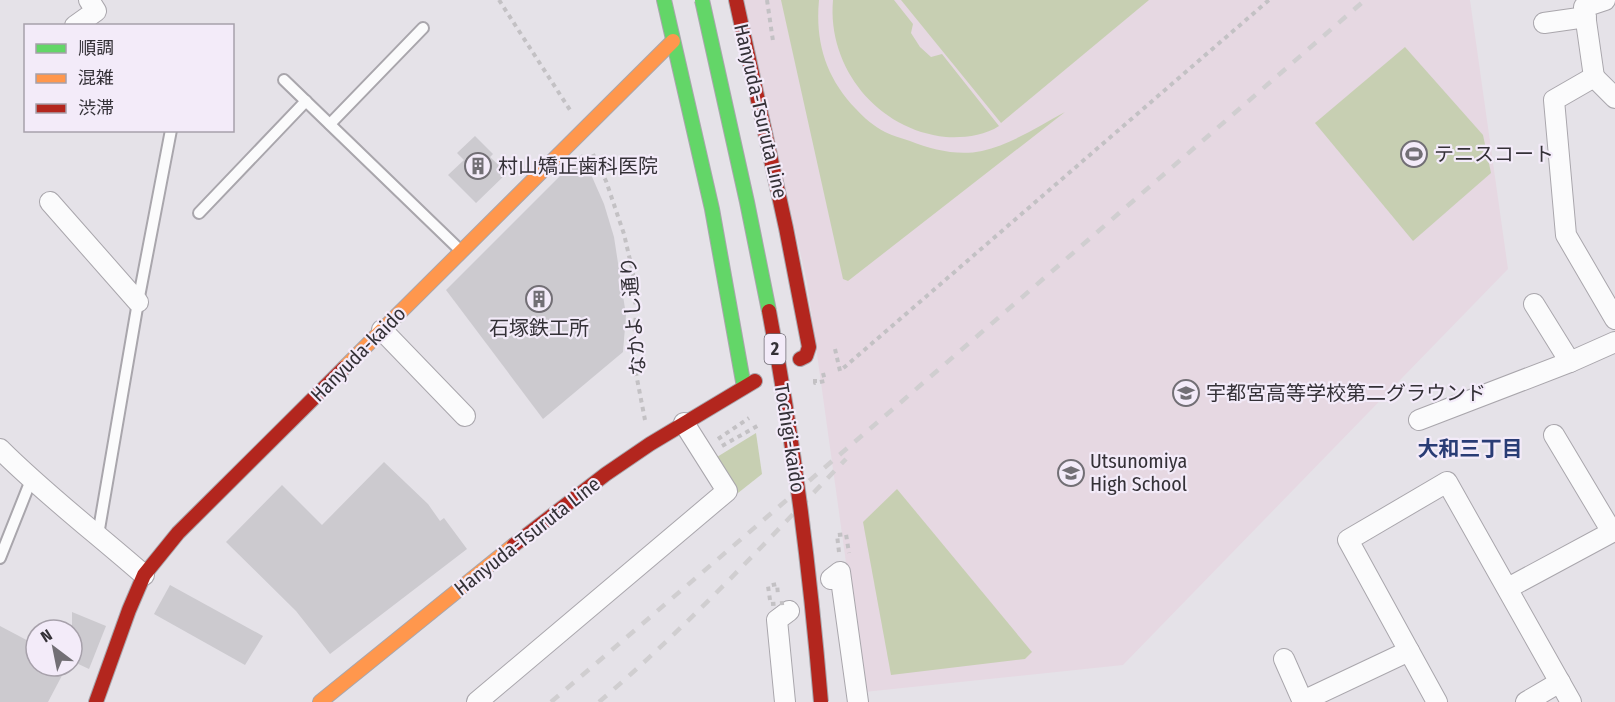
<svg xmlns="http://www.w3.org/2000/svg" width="1615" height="702" viewBox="0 0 1615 702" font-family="'Fira Sans Condensed','Noto Sans JP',sans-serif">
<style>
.education{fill:#e6d8e2}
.green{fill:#c7cfb2}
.building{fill:#cccacf}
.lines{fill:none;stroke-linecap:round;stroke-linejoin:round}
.lane-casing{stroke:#a9a6ac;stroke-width:14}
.street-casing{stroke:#a9a6ac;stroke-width:22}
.fast-casing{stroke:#a9a6ac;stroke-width:16}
.slow-casing{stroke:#a9a6ac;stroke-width:16}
.jam-casing{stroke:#a9a6ac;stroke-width:16}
.path{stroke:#c3c1c4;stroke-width:4;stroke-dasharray:4.5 4.5;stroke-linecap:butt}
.lane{stroke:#fbfbfc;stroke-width:10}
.street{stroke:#fbfbfc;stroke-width:20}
.fast{stroke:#63d668;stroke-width:14}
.slow{stroke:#ff974d;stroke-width:14}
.jam{stroke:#b3261e;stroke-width:14}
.rail{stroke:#d0ced0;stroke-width:4.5;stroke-dasharray:10 10;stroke-linecap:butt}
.fast-bridge-casing{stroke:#a9a6ac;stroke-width:16;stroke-linecap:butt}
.jam-bridge-casing{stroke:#a9a6ac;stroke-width:16;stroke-linecap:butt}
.path-bridge{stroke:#c3c1c4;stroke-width:4;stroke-dasharray:4.5 4.5;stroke-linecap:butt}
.fast-bridge{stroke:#63d668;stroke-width:14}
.jam-bridge{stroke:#b3261e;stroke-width:14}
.labels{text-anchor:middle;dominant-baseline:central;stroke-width:4.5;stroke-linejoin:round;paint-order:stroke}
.shield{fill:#f3ebf9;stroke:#6d6971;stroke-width:1.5}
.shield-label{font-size:18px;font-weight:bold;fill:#343137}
.street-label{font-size:20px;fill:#343137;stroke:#f3ebf9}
.poi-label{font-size:20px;fill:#343137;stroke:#f3ebf9;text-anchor:start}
.neighbourhood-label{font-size:21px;font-weight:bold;fill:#293c75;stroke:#f3ebf9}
</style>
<rect width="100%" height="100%" fill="#e5e2e8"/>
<polygon class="education" points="742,0 1470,0 1508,269 1123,665 864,692 807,282"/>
<g class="green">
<path d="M781,0H819C815,42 826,78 856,109C864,118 874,126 885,132C893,136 902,138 910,141C933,150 958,156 982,151C1012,144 1039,126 1065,112L848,281L843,279Z"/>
<path d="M833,0H894L913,24L911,33L920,47L931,57L942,54L999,126C984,136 963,138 946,137C878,130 827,68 833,0Z"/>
<polygon points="901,0 1149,0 1001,123"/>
<polygon points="1405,47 1483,135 1491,173 1413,241 1315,123"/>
<polygon points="756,433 762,474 738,493 717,457"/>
<polygon points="897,489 1032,652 1025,659 891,675 863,522"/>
</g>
<g class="building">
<polygon points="475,136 493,154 490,157 507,173 476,203 448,175 464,160 457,153"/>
<polygon points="582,154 604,204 614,237 626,315 623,352 543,419 446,290"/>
<polygon points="384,462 428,504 440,521 444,518 467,549 330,654 296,611 226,542 282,485 322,525"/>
<polygon points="170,585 263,636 245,665 154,614"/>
<polygon points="72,612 106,626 89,669 72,661"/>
<polygon points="0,626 36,645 36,666 67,666 48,702 0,702"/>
</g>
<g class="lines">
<defs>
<g id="lane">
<polyline points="284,80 461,251"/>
<polyline points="330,124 423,28"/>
<polyline points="199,213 306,101"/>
<polyline points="98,535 138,302 171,130"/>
<polyline points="0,558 31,480"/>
</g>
<g id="street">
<polyline points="1605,0 1584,7 1594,77 1554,100 1566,235 1615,319"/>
<polyline points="1544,23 1586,17"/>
<polyline points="75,26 96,11 89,0"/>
<polyline points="1594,77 1615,98"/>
<polyline points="50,202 138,302"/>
<polyline points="1534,304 1570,362"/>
<polyline points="382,330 465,416"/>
<polyline points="1419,420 1570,362 1615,342"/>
<path d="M0,449C45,494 96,533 144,575"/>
<polyline points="831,579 840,572 858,702"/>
<polyline points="1508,588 1612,532 1554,435"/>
<polyline points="1284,659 1303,702"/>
<polyline points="1303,701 1409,651"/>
<polyline points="477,702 727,491 684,423"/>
<polyline points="785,702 777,620 789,611"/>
<polyline points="1437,702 1348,540 1447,482 1571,702"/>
<polyline points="1526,702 1560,682"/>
</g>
<polyline id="fast" points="664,0 712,209 744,387"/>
<g id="slow">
<polyline points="344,368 673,41"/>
<polyline points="320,702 514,545"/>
</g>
<g id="jam">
<polyline points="736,0 786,228 809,347 806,356 800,359"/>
<polyline points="514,545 606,474 650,444 755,381"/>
<polyline points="96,702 129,610 144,575 178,533 344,368"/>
</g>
</defs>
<use href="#lane" class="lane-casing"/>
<use href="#street" class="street-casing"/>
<use href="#fast" class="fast-casing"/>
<use href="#slow" class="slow-casing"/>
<use href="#jam" class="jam-casing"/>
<g class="path">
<polyline points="499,0 570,110"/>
<polyline points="767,0 773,41"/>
<polyline points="593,154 606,181 624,234 633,273 636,311 633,358 645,420"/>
<polyline points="835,349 840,371 1269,0"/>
<polyline points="815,379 815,383 825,381 823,373"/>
<polyline points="718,439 749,418"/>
<polyline points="722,446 759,425"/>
<polyline points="839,552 837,535 846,534 849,553"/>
<polyline points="770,600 768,586 777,584 778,595"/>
</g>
<use href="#lane" class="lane"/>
<use href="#street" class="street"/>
<use href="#fast" class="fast"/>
<use href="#slow" class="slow"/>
<use href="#jam" class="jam"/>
<g class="rail">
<polyline points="551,702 900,403 1365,0"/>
<path d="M599,702C687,627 766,542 846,459"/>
</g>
<defs>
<polyline id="fast-bridge" points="702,0 747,202 769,311"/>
<path id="jam-bridge" d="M769,311C794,441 810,571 821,702"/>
</defs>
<use href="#fast-bridge" class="fast-bridge-casing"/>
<use href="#jam-bridge" class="jam-bridge-casing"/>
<polyline class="path-bridge" points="771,604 784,603"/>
<use href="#fast-bridge" class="fast-bridge"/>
<use href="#jam-bridge" class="jam-bridge"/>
</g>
<defs>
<symbol id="stadium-ring" viewBox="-11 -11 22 22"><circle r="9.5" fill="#f3ebf9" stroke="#726f75" stroke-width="1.5"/><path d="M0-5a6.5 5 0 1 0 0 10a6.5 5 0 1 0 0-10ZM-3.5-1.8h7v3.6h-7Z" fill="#726f75"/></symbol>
<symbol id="building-ring" viewBox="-11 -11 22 22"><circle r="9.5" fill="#f3ebf9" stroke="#726f75" stroke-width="1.5"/><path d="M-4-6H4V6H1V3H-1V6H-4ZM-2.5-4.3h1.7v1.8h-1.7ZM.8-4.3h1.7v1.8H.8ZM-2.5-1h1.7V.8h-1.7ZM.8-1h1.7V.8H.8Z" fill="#726f75"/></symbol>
<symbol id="school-ring" viewBox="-11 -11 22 22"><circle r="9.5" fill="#f3ebf9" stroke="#726f75" stroke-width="1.5"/><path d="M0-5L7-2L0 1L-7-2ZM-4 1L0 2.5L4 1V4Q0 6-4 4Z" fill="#726f75"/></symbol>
</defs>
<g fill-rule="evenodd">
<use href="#stadium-ring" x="1399" y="139" width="30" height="30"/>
<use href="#building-ring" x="463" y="151" width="30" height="30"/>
<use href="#building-ring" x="524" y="284" width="30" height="30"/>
<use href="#school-ring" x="1171" y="378" width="30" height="30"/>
<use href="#school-ring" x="1056" y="458" width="30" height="30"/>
</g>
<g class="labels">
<rect class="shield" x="764.5" y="334" width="21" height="30" rx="4.5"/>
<g class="shield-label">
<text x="775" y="349">2</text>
</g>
<g class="street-label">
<text transform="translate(761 111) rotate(77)">Hanyuda-Tsuruta Line</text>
<text transform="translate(633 316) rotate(-95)">なかよし通り</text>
<text transform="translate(358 354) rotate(-45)">Hanyuda-kaido</text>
<text transform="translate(790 438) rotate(81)">Tochigi-kaido</text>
<text transform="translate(527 536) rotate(-38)">Hanyuda-Tsuruta Line</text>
</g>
<g class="poi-label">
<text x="1434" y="154">テニスコート</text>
<text x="498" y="166">村山矯正歯科医院</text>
<text x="539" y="328" text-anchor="middle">石塚鉄工所</text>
<text x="1206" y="393">宇都宮高等学校第二グラウンド</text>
<text x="1090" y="461">Utsunomiya<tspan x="1090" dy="23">High School</tspan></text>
</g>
<g class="neighbourhood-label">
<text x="1470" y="449">大和三丁目</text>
</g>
</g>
<rect x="24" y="24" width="210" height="108" fill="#f3ebf9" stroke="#a7a1ab" stroke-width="1.5"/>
<rect x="36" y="44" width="30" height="9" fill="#63d668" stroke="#a7a1ab" stroke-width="1.5"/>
<text x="78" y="54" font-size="18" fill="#343137">順調</text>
<rect x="36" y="74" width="30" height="9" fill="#ff974d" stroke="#a7a1ab" stroke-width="1.5"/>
<text x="78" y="84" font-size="18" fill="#343137">混雑</text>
<rect x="36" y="104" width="30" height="9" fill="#b3261e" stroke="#a7a1ab" stroke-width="1.5"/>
<text x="78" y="114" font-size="18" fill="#343137">渋滞</text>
<g transform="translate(54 648) rotate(328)"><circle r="28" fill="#f3ebf9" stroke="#a7a1ab" stroke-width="1.5"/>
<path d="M0-4.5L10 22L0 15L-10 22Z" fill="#726f75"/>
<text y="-9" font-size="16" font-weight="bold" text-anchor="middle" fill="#343137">N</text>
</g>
</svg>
